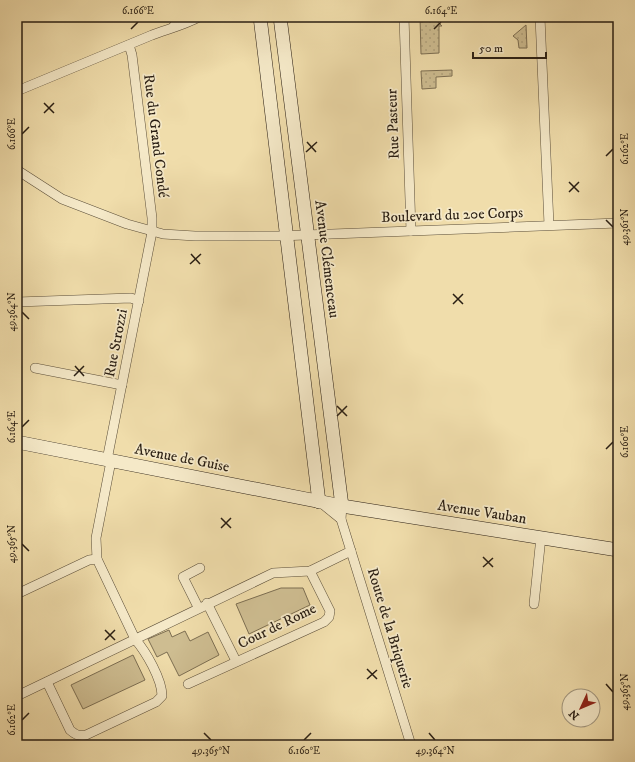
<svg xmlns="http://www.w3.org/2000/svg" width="635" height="762" viewBox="0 0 635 762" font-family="'IM FELL DW Pica',serif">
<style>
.grass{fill:url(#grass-dots);stroke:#7c6e52}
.park{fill:#cebd91;stroke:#7c6e52}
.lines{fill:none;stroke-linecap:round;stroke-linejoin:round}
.street-casing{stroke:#5b4e39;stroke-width:10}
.secondary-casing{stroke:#291e13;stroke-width:14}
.street{stroke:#f5e9c8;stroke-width:9}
.secondary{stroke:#f5e9c8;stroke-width:13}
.ticks{fill:none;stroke:#291e13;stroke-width:1.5}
.labels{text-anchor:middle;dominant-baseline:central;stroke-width:3.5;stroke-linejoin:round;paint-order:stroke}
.street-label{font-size:15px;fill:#291e13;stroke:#f5e9c8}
.neatline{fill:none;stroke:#291e13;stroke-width:1.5}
.ticks-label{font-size:10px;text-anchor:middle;fill:#291e13}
</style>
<defs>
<pattern id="grass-dots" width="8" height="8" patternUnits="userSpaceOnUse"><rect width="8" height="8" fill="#cebd91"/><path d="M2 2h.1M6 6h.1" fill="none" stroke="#b1a27c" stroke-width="1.8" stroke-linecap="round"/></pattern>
</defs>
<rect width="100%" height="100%" fill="#f0ddab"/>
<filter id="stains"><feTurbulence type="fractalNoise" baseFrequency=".005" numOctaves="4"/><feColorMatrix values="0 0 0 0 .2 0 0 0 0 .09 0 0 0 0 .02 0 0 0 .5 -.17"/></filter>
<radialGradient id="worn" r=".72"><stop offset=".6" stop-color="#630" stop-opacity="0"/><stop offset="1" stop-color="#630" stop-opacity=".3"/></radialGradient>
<g class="grass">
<polygon points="420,17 433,17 442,26 439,26 439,53 421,54"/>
<polygon points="526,25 527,48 519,48 518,40 513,36"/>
<polygon points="452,70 452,76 436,77 436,88 422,89 421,71"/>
</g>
<g class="park">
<polygon points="281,588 303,588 310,605 249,634 236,604"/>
<polygon points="169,630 172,637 185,631 190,641 208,632 219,655 179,676 167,652 157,657 148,639"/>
<polygon points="133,655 145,680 83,709 71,685"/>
</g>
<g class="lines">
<defs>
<g id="street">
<polyline points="404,17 411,231"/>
<polyline points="540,17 549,225"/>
<polyline points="174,26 179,17"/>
<path d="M17,91L152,35C168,29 184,25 199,17"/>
<polyline points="17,170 62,199 127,224 163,234 195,236 279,236 618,223"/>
<polyline points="17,302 131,298 139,301"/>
<polyline points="35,368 122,385"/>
<polyline points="107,460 152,232 152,218 132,55 129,45"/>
<polyline points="320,502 341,519"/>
<polyline points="342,506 341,519 411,745"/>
<polyline points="17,594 89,560 97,559"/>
<polyline points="207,603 236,661"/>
<polyline points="534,604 541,537"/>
<polyline points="198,607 183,577 200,568"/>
<path d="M47,682L70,730C76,735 78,736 86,735L156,702L162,696C162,679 146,652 135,639L97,559L96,538L111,461"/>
<polyline points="188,684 324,622 329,617 330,611 310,571"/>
<polyline points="17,696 273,573 310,571 351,551"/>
</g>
<g id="secondary">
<polyline points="260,17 319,502"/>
<polyline points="280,17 342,506"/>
<polyline points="17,442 342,506 618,550"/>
</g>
</defs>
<use href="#street" class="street-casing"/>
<use href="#secondary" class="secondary-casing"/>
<use href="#street" class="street"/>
<use href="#secondary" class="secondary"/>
</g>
<path class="ticks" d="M131,29L138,22M434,29L441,22M44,103L54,113M44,113L54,103M22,134L29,127M307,142L316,152M306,152L317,142M606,156L613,149M569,182L579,192M569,192L579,182M606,220L613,227M191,254L200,264M190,264L201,254M453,294L463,304M453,304L463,294M22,312L29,319M75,366L84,376M74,376L84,366M337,406L347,416M337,416L347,406M22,427L29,420M606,449L613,442M221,518L231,528M221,528L231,518M22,544L29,551M483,557L493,567M483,567L493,558M105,630L115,640M105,640L115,630M367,669L377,679M367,679L377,670M606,684L613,692M22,720L29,713M204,733L211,740M429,733L435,740M304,740L311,733"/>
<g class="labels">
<g class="street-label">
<text transform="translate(393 124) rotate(-92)">Rue Pasteur</text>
<text transform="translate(156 136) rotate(83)">Rue du Grand Condé</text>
<text transform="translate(452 215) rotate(-2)">Boulevard du 20e Corps</text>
<text transform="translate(327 259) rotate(83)">Avenue Clémenceau</text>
<text transform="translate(116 343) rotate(-79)">Rue Strozzi</text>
<text transform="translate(182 458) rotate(11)">Avenue de Guise</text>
<text transform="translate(482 512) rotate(9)">Avenue Vauban</text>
<text transform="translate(277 626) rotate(-26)">Cour de Rome</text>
<text transform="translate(390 628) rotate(73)">Route de la Briquerie</text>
</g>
</g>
<rect width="635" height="762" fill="none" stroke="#f0ddab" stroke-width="44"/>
<g transform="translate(581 708) rotate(226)"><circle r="19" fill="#f5e9c8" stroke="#a39880"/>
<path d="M0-3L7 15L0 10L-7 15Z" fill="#8f2418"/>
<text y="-6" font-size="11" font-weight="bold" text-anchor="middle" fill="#291e13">N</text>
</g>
<path d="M473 52v6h73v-6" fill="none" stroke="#291e13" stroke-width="2"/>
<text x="479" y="52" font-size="12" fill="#291e13" stroke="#f5e9c8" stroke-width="3" paint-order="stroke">50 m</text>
<rect x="22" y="22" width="591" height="718" class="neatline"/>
<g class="ticks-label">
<text x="138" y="14">6.166°E</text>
<text x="441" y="14">6.164°E</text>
<text transform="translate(11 134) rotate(-90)" y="4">6.166°E</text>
<text transform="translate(624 149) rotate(-90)" y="4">6.162°E</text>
<text transform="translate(624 227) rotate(-90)" y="4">49.361°N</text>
<text transform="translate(11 312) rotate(-90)" y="4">49.364°N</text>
<text transform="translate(11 427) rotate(-90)" y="4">6.164°E</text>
<text transform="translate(624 442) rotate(-90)" y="4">6.160°E</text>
<text transform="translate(11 544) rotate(-90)" y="4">49.365°N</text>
<text transform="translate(624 692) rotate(-90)" y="4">49.363°N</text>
<text transform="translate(11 720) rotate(-90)" y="4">6.162°E</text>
<text x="211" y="754">49.365°N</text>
<text x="304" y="754">6.160°E</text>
<text x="435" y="754">49.364°N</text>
</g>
<rect width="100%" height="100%" filter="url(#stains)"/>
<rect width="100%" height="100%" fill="url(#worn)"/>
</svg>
